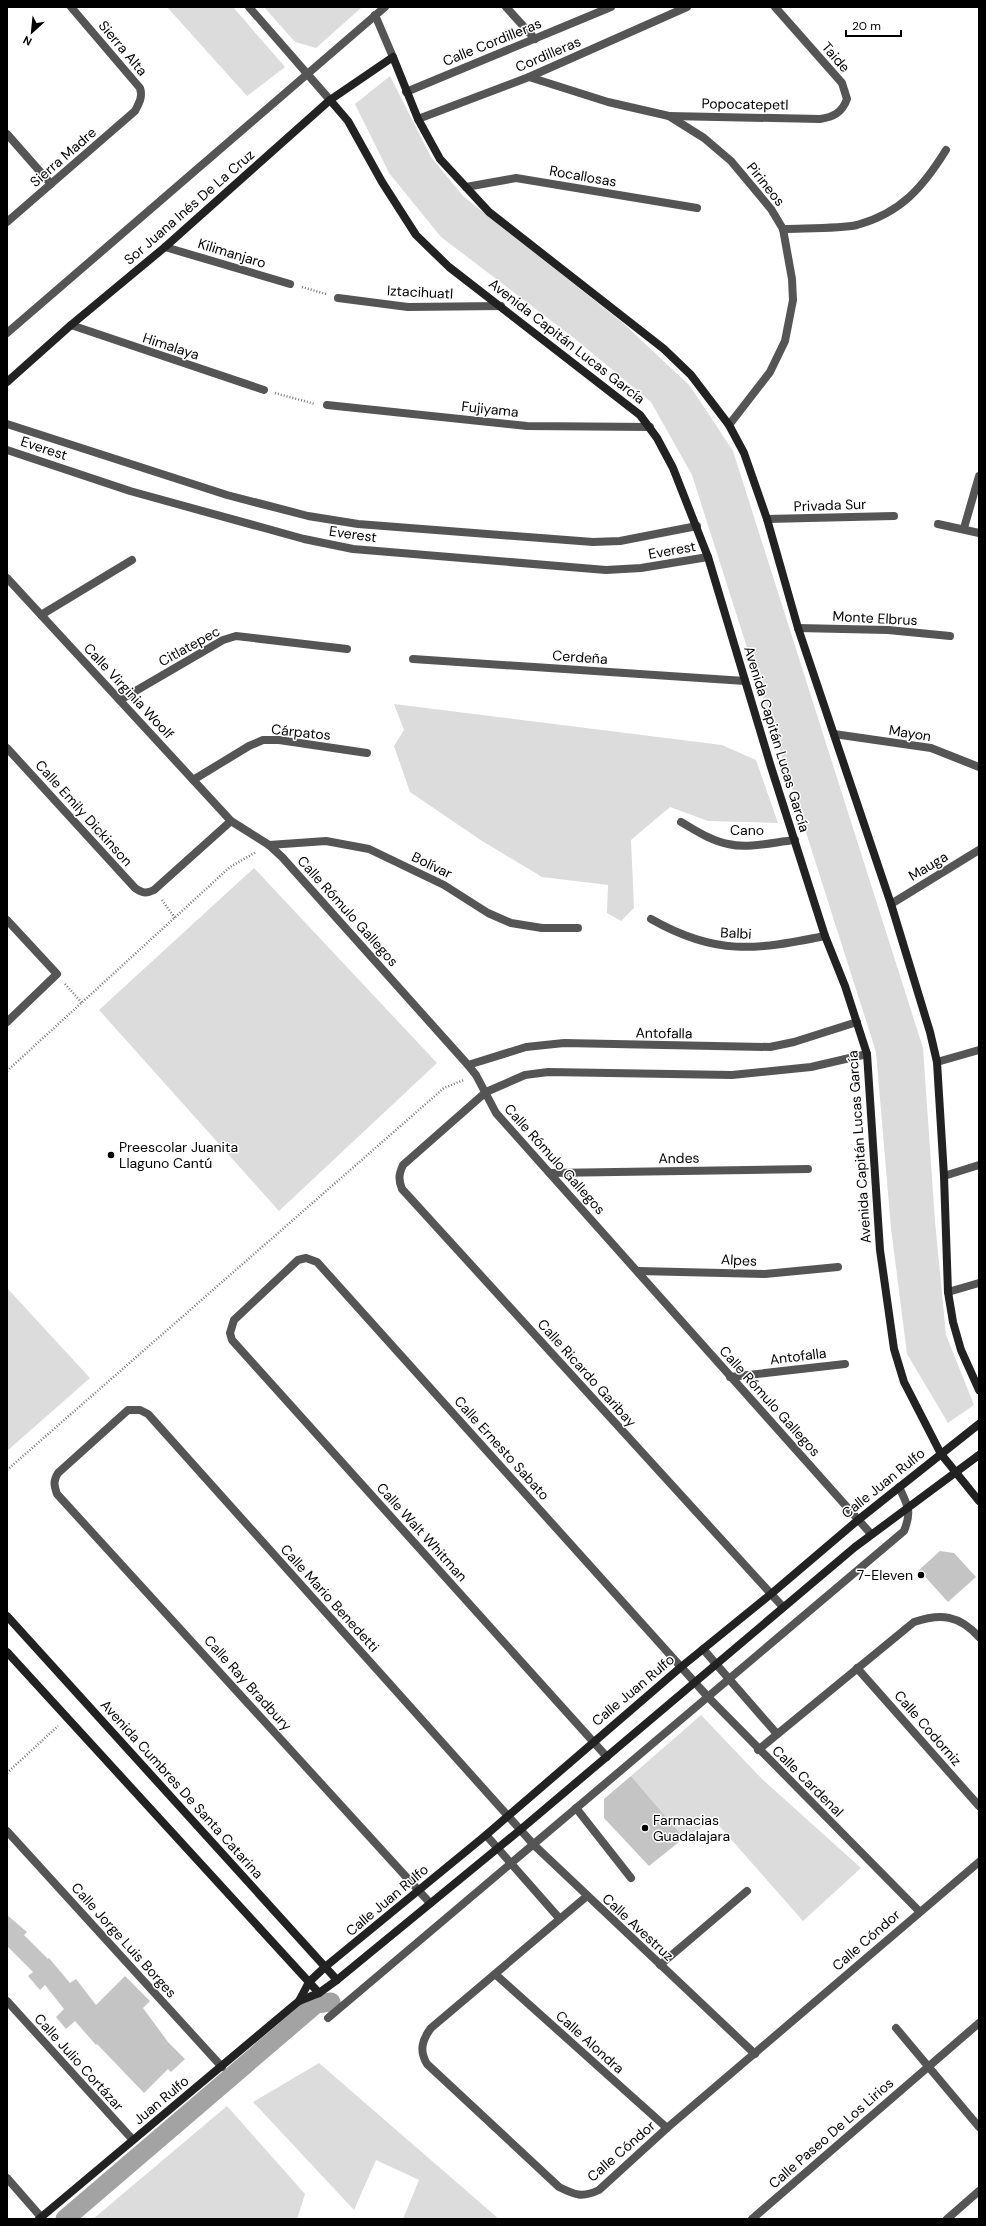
<svg xmlns="http://www.w3.org/2000/svg" width="986" height="2226" viewBox="0 0 986 2226" font-family="'DM Sans',sans-serif">
<style>
.green{fill:#dcdcdc}
.lines{fill:none;stroke-linecap:round;stroke-linejoin:round}
.canal{stroke:#a3a3a3;stroke-width:19}
.building{fill:#c4c4c4}
.path{stroke:#777;stroke-width:2.5;stroke-dasharray:1 2;stroke-linecap:butt}
.lane{stroke:#555;stroke-width:8}
.street{stroke:#555;stroke-width:8}
.secondary{stroke:#222;stroke-width:8}
.poi-dot{fill:#000;stroke:#fff;stroke-width:1.5}
.labels{text-anchor:middle;dominant-baseline:central;stroke-width:3;stroke-linejoin:round;paint-order:stroke}
.street-label{font-size:14px;fill:#000;stroke:#fff}
.poi-label{font-size:14px;fill:#000;stroke:#fff;text-anchor:start}
</style>
<rect width="100%" height="100%" fill="#fff"/>
<g class="green">
<polygon points="167,7 233,7 285,67 247,96"/>
<polygon points="264,7 362,7 316,48 295,42"/>
<polygon points="390,76 431,157 463,196 623,323 690,386 733,451 923,1048 935,1221 946,1335 974,1405 948,1423 907,1354 891,1228 876,1052 692,475 651,402 574,338 441,237 389,173 355,104"/>
<polygon points="394,704 722,745 756,760 778,823 708,821 670,807 631,840 634,908 621,921 607,913 608,885 542,877 482,841 410,792 394,746 404,730"/>
<polygon points="254,868 437,1063 279,1211 99,1010"/>
<polygon points="7,1288 90,1378 7,1451"/>
<polygon points="701,1715 762,1779 861,1868 803,1921 714,1820 684,1838 631,1776"/>
<polygon points="319,2063 499,2219 403,2219 419,2180 376,2160 354,2210 253,2102"/>
<polygon points="227,2106 305,2194 297,2219 93,2219"/>
</g>
<g class="lines">
<polyline class="canal" points="65,2219 316,2004 331,2002"/>
</g>
<g class="building">
<polygon points="940,1551 954,1553 976,1577 948,1602 919,1570"/>
<polygon points="631,1776 684,1838 649,1866 604,1818 604,1799"/>
<polygon points="7,1915 27,1932 24,1935 48,1959 49,1958 70,1983 76,1979 96,2005 125,1976 150,2001 143,2008 168,2042 185,2059 171,2072 168,2069 144,2093 97,2044 96,2045 75,2021 66,2029 56,2017 64,2009 45,1985 40,1990 28,1976 33,1972 7,1946"/>
</g>
<g class="lines">
<g class="path">
<polyline points="302,287 326,294"/>
<polyline points="275,393 315,404"/>
<polyline points="162,900 175,918"/>
<polyline points="65,984 82,1003"/>
<polyline points="7,1071 230,867 256,852"/>
<polyline points="7,1470 444,1088 464,1080"/>
<polyline points="7,1773 58,1726"/>
</g>
<polyline class="lane" points="576,1808 631,1878"/>
<g class="street">
<polyline points="249,7 330,100"/>
<polyline points="506,7 535,39"/>
<polyline points="375,15 393,57"/>
<polyline points="529,77 608,102 669,116 704,138 731,161 771,209 783,229 792,279 793,300 785,341 770,372 729,425"/>
<polyline points="406,92 611,7"/>
<path d="M669,116L820,119C833,117 842,113 847,99L842,83L775,7"/>
<polyline points="418,119 529,77 687,7"/>
<polyline points="7,134 51,184"/>
<polyline points="466,187 516,178 697,208"/>
<path d="M7,222L135,111C139,103 143,97 140,88L71,7"/>
<path d="M783,229C804,228 839,229 857,225C901,213 923,187 946,150"/>
<polyline points="165,247 290,284"/>
<polyline points="338,298 408,307 501,306"/>
<polyline points="71,325 264,390"/>
<polyline points="7,333 385,7"/>
<polyline points="327,405 527,426 650,427"/>
<polyline points="7,424 227,495 308,516 358,524 593,542 620,541 697,526"/>
<polyline points="7,450 130,491 304,539 353,549 606,570 641,568 708,557"/>
<polyline points="767,519 894,516"/>
<polyline points="938,524 979,533"/>
<polyline points="964,528 979,476"/>
<polyline points="7,578 231,821 269,845 282,857 468,1065 476,1075 496,1113 871,1534"/>
<polyline points="41,615 132,560"/>
<polyline points="798,628 888,630 950,636"/>
<polyline points="413,659 745,681"/>
<polyline points="120,700 223,640 236,636 347,649"/>
<polyline points="834,734 931,748 979,767"/>
<path d="M7,748L135,888C142,893 146,894 154,890L231,821"/>
<polyline points="193,780 249,746 263,740 279,740 367,753"/>
<path d="M681,822C695,830 711,841 728,844C749,849 774,842 795,840"/>
<polyline points="269,845 326,841 369,849 444,885 488,913 511,923 542,928 578,928"/>
<polyline points="891,904 979,850"/>
<path d="M651,919C716,956 755,950 825,936"/>
<polyline points="7,920 57,974 7,1022"/>
<polyline points="937,1062 979,1050"/>
<polyline points="468,1065 526,1047 564,1043 770,1047 794,1042 857,1022"/>
<polyline points="550,1173 808,1169"/>
<polyline points="944,1176 979,1165"/>
<polyline points="638,1271 765,1274 838,1267"/>
<polyline points="948,1292 979,1283"/>
<polyline points="730,1377 845,1364"/>
<path d="M783,1607L402,1189C398,1179 399,1174 403,1165L486,1092L525,1075L548,1072L732,1075L811,1067L867,1054"/>
<polyline points="703,1649 777,1734"/>
<polyline points="857,1668 979,1806"/>
<path d="M758,1750L914,1622C941,1613 959,1615 979,1637"/>
<polyline points="607,1757 232,1340 230,1333 234,1320 298,1260 306,1258 317,1262 708,1697 919,1911"/>
<polyline points="7,1831 222,2067"/>
<polyline points="486,1835 559,1918"/>
<path d="M587,1896L431,2028C422,2040 419,2051 427,2064L559,2187C575,2195 582,2198 599,2190L667,2128L979,1862"/>
<path d="M430,1903L57,1494C54,1485 53,1481 58,1473L128,1410H140L148,1414L534,1845L755,2054"/>
<polyline points="660,1965 747,1891"/>
<polyline points="495,1974 667,2128"/>
<polyline points="7,2001 133,2140"/>
<path d="M328,2018L904,1531C912,1511 908,1506 899,1487"/>
<polyline points="896,2028 979,2127"/>
<polyline points="7,2178 41,2217"/>
<polyline points="752,2219 979,2023"/>
<polyline points="947,2219 979,2191"/>
</g>
<g class="secondary">
<polyline points="330,100 348,121 382,182 416,235 449,267 640,415 657,438 673,468 708,557 771,767 825,936 845,986 867,1054 880,1250 894,1349 904,1382 941,1454 979,1501"/>
<polyline points="7,382 71,325 165,247 330,100 393,57 418,119 440,159 489,212 664,349 691,375 729,425 744,453 767,519 798,628 891,904 930,1032 937,1062 944,1176 948,1292 953,1322 961,1350 979,1390"/>
<polyline points="7,1616 337,1980"/>
<polyline points="7,1652 319,1993"/>
<polyline points="299,2001 309,1982 325,1967 486,1835 681,1667 771,1594 858,1520 979,1424"/>
<polyline points="39,2219 299,2001 319,1993 337,1980 520,1830 855,1547 979,1455"/>
</g>
</g>
<g class="poi-dot">
<circle cx="111" cy="1155" r="4"/>
<circle cx="921" cy="1575" r="4"/>
<circle cx="645" cy="1828" r="4"/>
</g>
<g class="labels">
<g class="street-label">
<text transform="translate(492 42) rotate(-22)">Calle Cordilleras</text>
<text transform="translate(123 48) rotate(50)">Sierra Alta</text>
<text transform="translate(548 54) rotate(-23)">Cordilleras</text>
<text transform="translate(836 57) rotate(49)">Taide</text>
<text transform="translate(745 104) rotate(1)">Popocatepetl</text>
<text transform="translate(63 157) rotate(-41)">Sierra Madre</text>
<text transform="translate(583 176) rotate(10)">Rocallosas</text>
<text transform="translate(766 184) rotate(51)">Pirineos</text>
<text transform="translate(189 207) rotate(-41)">Sor Juana Inés De La Cruz</text>
<text transform="translate(232 253) rotate(17)">Kilimanjaro</text>
<text transform="translate(420 292) rotate(3)">Iztacihuatl</text>
<text transform="translate(567 341) rotate(38)">Avenida Capitán Lucas García</text>
<text transform="translate(171 346) rotate(18)">Himalaya</text>
<text transform="translate(490 409) rotate(6)">Fujiyama</text>
<text transform="translate(44 448) rotate(18)">Everest</text>
<text transform="translate(830 505) rotate(-2)">Privada Sur</text>
<text transform="translate(353 534) rotate(8)">Everest</text>
<text transform="translate(672 550) rotate(-10)">Everest</text>
<text transform="translate(875 618) rotate(3)">Monte Elbrus</text>
<text transform="translate(189 646) rotate(-29)">Citlatepec</text>
<text transform="translate(580 657) rotate(4)">Cerdeña</text>
<text transform="translate(129 691) rotate(47)">Calle Virginia Woolf</text>
<text transform="translate(301 732) rotate(6)">Cárpatos</text>
<text transform="translate(910 733) rotate(9)">Mayon</text>
<text transform="translate(777 739) rotate(73)">Avenida Capitán Lucas García</text>
<text transform="translate(84 813) rotate(48)">Calle Emily Dickinson</text>
<text x="747" y="830">Cano</text>
<text transform="translate(432 865) rotate(26)">Bolívar</text>
<text transform="translate(928 866) rotate(-31)">Mauga</text>
<text transform="translate(348 911) rotate(48)">Calle Rómulo Gallegos</text>
<text transform="translate(736 933) rotate(3)">Balbi</text>
<text transform="translate(664 1033) rotate(1)">Antofalla</text>
<text transform="translate(859 1147) rotate(-94)">Avenida Capitán Lucas García</text>
<text transform="translate(679 1158) rotate(-1)">Andes</text>
<text transform="translate(555 1159) rotate(48)">Calle Rómulo Gallegos</text>
<text transform="translate(739 1260) rotate(3)">Alpes</text>
<text transform="translate(798 1356) rotate(-7)">Antofalla</text>
<text transform="translate(587 1373) rotate(48)">Calle Ricardo Garibay</text>
<text transform="translate(770 1401) rotate(48)">Calle Rómulo Gallegos</text>
<text transform="translate(502 1448) rotate(48)">Calle Ernesto Sabato</text>
<text transform="translate(883 1483) rotate(-39)">Calle Juan Rulfo</text>
<text transform="translate(422 1532) rotate(48)">Calle Walt Whitman</text>
<text transform="translate(330 1598) rotate(48)">Calle Mario Benedetti</text>
<text transform="translate(248 1683) rotate(48)">Calle Ray Bradbury</text>
<text transform="translate(633 1690) rotate(-40)">Calle Juan Rulfo</text>
<text transform="translate(928 1728) rotate(49)">Calle Codorniz</text>
<text transform="translate(808 1781) rotate(45)">Calle Cardenal</text>
<text transform="translate(182 1789) rotate(48)">Avenida Cumbres De Santa Catarina</text>
<text transform="translate(387 1900) rotate(-40)">Calle Juan Rulfo</text>
<text transform="translate(638 1927) rotate(43)">Calle Avestruz</text>
<text transform="translate(124 1940) rotate(48)">Calle Jorge Luis Borges</text>
<text transform="translate(866 1940) rotate(-41)">Calle Cóndor</text>
<text transform="translate(590 2042) rotate(42)">Calle Alondra</text>
<text transform="translate(79 2062) rotate(48)">Calle Julio Cortázar</text>
<text transform="translate(161 2100) rotate(-40)">Juan Rulfo</text>
<text transform="translate(831 2133) rotate(-41)">Calle Paseo De Los Lirios</text>
<text transform="translate(621 2151) rotate(-41)">Calle Cóndor</text>
</g>
<g class="poi-label">
<text x="119" y="1147">Preescolar Juanita<tspan x="119" dy="16">Llaguno Cantú</tspan></text>
<text x="913" y="1575" text-anchor="end">7-Eleven</text>
<text x="653" y="1820">Farmacias<tspan x="653" dy="16">Guadalajara</tspan></text>
</g>
</g>
<rect width="986" height="2226" fill="none" stroke="#000000" stroke-width="16"/>
<g transform="translate(32 32) rotate(207)" stroke="#ffffff" stroke-width="3" paint-order="stroke">
<path d="M0-3L7 15L0 10L-7 15Z" fill="#000000"/>
<text y="-6" font-size="11" font-weight="bold" text-anchor="middle" fill="#000000">N</text>
</g>
<path d="M846 30v6h55v-6" fill="none" stroke="#000000" stroke-width="2"/>
<text x="852" y="30" font-size="12" fill="#000000" stroke="#ffffff" stroke-width="3" paint-order="stroke">20 m</text>
</svg>
